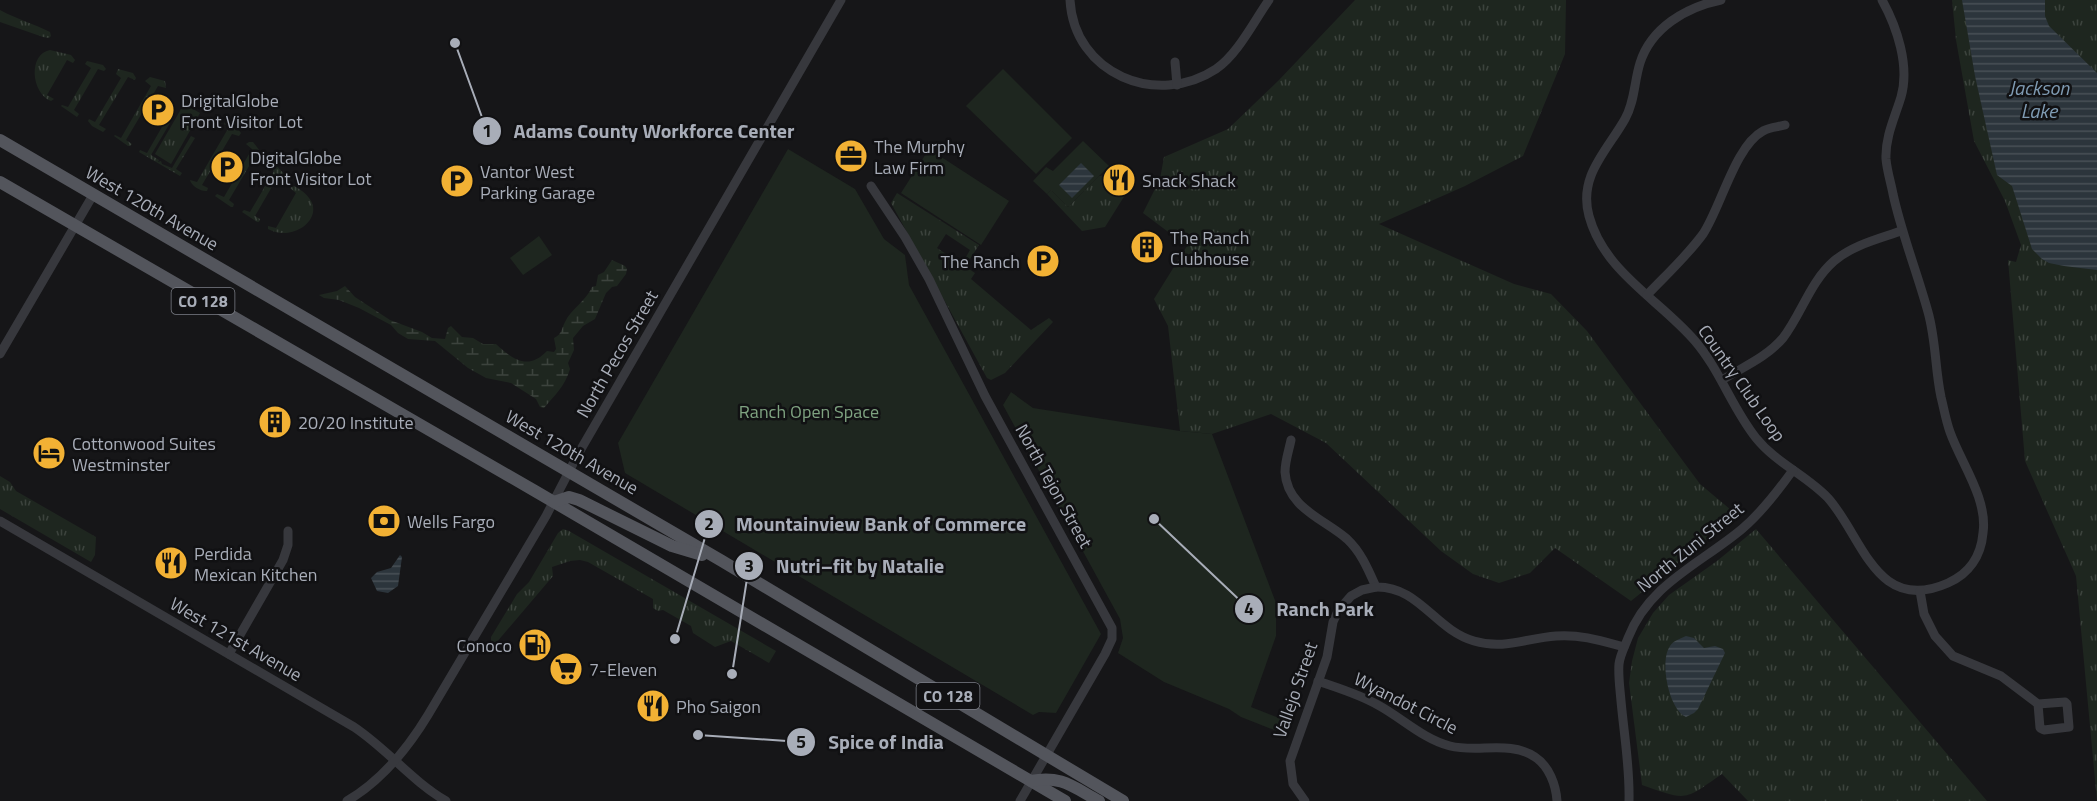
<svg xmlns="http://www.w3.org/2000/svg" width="2097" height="801" viewBox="0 0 2097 801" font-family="'Titillium Web',sans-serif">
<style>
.grass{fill:url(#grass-tufts)}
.wetland{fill:url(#wetland-marsh)}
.green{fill:#1e261f}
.water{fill:url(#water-rules)}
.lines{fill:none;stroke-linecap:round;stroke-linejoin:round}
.minor{stroke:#37383d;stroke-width:9}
.major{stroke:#53555c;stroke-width:12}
.labels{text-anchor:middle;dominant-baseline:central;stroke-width:5;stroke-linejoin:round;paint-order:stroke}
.shield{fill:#111113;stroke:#7b7e86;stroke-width:1.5}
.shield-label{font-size:16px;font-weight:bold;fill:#a8adb8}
.poi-label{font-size:18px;fill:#a8adb8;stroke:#111113;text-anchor:start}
.street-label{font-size:18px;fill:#a8adb8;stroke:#111113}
.park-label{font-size:18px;fill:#7fa381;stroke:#111113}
.water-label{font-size:20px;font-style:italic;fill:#7f9bb3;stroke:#111113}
.leader{fill:none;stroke:#a8adb8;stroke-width:2}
.callout-dot{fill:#a8adb8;stroke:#111113;stroke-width:2}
.mark-label{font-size:18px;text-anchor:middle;font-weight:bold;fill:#111}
.callout-label{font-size:20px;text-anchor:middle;font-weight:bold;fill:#a8adb8;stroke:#111113;stroke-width:5;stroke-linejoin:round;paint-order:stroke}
</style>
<defs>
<pattern id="grass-tufts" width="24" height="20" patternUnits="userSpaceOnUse" patternTransform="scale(1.5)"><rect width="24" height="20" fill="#1e261f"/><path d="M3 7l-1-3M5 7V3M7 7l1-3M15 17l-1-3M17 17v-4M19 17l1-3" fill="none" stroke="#3c433d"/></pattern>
<pattern id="wetland-marsh" width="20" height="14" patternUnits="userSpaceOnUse" patternTransform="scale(1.5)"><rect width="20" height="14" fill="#1e261f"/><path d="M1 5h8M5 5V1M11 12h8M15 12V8" fill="none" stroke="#3c433d"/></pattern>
<pattern id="water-rules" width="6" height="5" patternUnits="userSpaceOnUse" patternTransform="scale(1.5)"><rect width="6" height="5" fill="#2c353c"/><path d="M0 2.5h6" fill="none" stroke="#485056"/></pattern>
</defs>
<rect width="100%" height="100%" fill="#161618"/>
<g class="grass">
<polygon points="1355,0 1566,0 1565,54 1523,156 1465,186 1379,224 1514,284 1551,294 1587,331 1700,484 1737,515 1631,601 1555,548 1530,573 1499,583 1473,574 1441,551 1326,443 1271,414 1212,434 1180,431 1168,326 1154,299 1187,246 1143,213 1160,179 1164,157 1228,129 1279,80"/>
<polygon points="1952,0 2097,0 2097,801 2076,576 2025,461 2008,260 2016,262 2021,245 2005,201 1974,141 1956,40"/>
<path d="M0,10C16,19 35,24 50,32L51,36L49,38L43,37L0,22Z"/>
<path d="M50,50L71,55L75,60L73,63L67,60L47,95L54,99L51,101C31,93 28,54 50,50Z"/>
<polygon points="87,61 103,65 106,69 104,71 98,69 74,110 79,114 77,117 61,106 62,105 68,107 91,68 85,64"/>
<polygon points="118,69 133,73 136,78 135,80 128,77 99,125 106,129 103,132 92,126 88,121 89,119 95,122 121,78 116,74"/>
<polygon points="150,77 165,81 166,88 158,86 126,140 132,144 130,146 128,146 114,136 115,135 121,138 151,86 145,81"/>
<polygon points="184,104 200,113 171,164 155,154"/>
<path d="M227,119L230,120L241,133L239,136L232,134L202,185L208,188L207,191C202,192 191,186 190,180L197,182L229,127L224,124Z"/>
<polygon points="166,120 170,123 151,155 159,160 158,162 161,161 162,164 172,168 191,136 195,138 176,169 182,173 180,176 139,152 140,150 147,153"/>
<polygon points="249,142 253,142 263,155 261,158 255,156 229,200 234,204 233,207 231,207 215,196 217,194 224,197 252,149 246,144"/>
<polygon points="271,164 275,164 285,175 285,178 283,180 277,178 255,216 260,219 259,222 257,222 242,212 244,210 250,212 274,171 268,166"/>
<polygon points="1112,175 1109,178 1125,195 1105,227 1082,231 1047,194 1051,190 1068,207 1099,176"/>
<path d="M294,186C338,209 297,245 268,229V226L276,228L296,193L290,188Z"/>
<polygon points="897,193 979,245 970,259 966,257 970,250 946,234 937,248 975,273 971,279 1031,330 1049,318 1053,322 1005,373 991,380 987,378 891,203"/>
<polygon points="0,476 10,482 16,491 96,537 95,555 91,562 0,509"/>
<polygon points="563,529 569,531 776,651 769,663 731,641 715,647 693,633 691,626 663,610 658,611 653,608 653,599 588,562 580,560 570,561 552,567 553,576 496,643 491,641 491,637 517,594 529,582 558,533"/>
<path d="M1756,529L1987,801H1748L1722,774C1683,801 1688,801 1642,785L1629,683L1632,661L1638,638L1653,613L1669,595L1717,561Z"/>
</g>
<path class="wetland" d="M612,260L625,266L627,269L626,274L617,286L612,287L606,293L595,319L583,326L573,338L574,350L568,363L570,369C565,386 555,395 544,408L540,407L536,399L511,383L486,378L468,368L435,341L408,339L398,333L391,325L359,308L339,300L324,298L319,295L337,291L345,286L355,297L390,320L422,332L432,338L445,339L448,328L451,326L462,337L473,338L483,344H496C512,359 528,371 547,351L554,352L556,349L554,338C562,334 561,330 565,322C571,309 586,301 592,287L596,286L598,275L604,272Z"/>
<g class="green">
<polygon points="1003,69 1072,138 1036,174 966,106"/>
<polygon points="1083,141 1109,166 1068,207 1051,190 1047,194 1033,181 1046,167 1053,171"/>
<polygon points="788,149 855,189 884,239 905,255 909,285 1101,634 1056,713 1039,712 1033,715 625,473 618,443"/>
<polygon points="929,149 1009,201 981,245 901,193"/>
<polygon points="539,236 552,255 523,275 510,258"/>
<polygon points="1011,392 1033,408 1180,431 1212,434 1276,603 1276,636 1251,707 1292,723 1287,735 1241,717 1229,709 1164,682 1118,653 1123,638 1120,619 1003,405"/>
</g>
<g class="water">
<polygon points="1962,0 2045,0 2045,16 2049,26 2097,73 2097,270 2064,266 2049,263 2042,259 2032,249 2012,186 1997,175 1975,76"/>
<polygon points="1081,163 1094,176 1072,198 1059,185"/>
<polygon points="400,555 402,557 398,586 388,593 377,591 371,578 377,572 391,568"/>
<path d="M1686,636L1694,638L1704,648L1715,646L1723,649L1725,653L1698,709L1694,713L1686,717C1669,710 1659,661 1670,646C1674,640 1680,639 1686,636Z"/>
</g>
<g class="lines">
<g class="minor">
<path d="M1070,0C1074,74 1157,108 1216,69C1238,54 1254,21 1269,0"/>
<path d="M1721,0C1686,7 1651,28 1640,63C1634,82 1635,101 1625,119C1607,151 1578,176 1589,216C1604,272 1660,300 1695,341C1720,370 1732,408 1756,438C1776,463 1806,475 1828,498C1863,537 1876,615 1948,583C1969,574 1981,556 1983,533C1988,499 1961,463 1950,432C1946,421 1944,409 1941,397C1935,369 1936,340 1928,312C1917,272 1902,235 1893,194C1891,183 1887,171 1886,159C1885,137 1895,117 1901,97C1910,66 1897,27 1882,0"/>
<polyline points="1175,62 1177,85"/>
<polyline points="871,186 905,237 929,279 985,396 1112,628 1112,639 1105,654 1020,801"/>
<path d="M1647,295C1666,275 1687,256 1703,234C1721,207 1735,146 1763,131C1770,127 1778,127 1785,125"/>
<polyline points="0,354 93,195"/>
<path d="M1722,380C1743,367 1767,357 1783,338C1802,313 1810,282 1834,261C1853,245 1878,239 1901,231"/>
<path d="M1291,440C1289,450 1285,461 1285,472C1287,508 1324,519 1347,539C1361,552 1368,569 1376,587C1419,586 1435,630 1474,641C1504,650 1527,638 1556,636C1580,634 1602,641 1624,647"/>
<path d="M0,521L354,727C387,749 412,781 446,801"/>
<polyline points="1920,591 1924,614 1935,636 1953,656 2001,676 2038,704 2065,702 2067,704 2069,727 2044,730 2040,728 2038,704"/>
<polyline points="229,654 283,560 288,545 288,531"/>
<path d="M1318,681C1338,688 1359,694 1378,705C1402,718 1423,739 1450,746C1478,753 1510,740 1535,757C1549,766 1556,785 1557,801"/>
<path d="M347,801C381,781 408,748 428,715L546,516L577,456L841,0"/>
<polyline points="1305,801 1293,784 1290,761 1327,657 1333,622 1338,611 1351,596 1362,590 1376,587"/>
<path d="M1629,801C1630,768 1624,734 1621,701C1620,689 1618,675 1619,664C1620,655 1625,646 1628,638C1649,584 1700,564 1742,529C1762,512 1778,491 1793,470"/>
</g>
<g class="major">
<polyline points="0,140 722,561 1123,801"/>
<polyline points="0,182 535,491 1065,801"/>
<polyline points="554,502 569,497 579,500 672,546 702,555"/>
<path d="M1031,781C1061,775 1073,787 1099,801"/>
</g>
</g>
<defs>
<symbol id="parking-disc" viewBox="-11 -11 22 22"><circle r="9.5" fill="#f2b134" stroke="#111113"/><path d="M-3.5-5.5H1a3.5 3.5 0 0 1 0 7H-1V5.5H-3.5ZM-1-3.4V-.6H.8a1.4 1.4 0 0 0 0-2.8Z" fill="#111"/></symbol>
<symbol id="office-disc" viewBox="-11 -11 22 22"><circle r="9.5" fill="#f2b134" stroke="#111113"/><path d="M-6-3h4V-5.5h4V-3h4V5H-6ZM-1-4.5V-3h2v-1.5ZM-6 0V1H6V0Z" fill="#111"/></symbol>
<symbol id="restaurant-disc" viewBox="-11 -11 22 22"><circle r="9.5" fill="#f2b134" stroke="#111113"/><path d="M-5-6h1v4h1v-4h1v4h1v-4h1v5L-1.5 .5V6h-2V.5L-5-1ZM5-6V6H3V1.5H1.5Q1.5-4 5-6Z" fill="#111"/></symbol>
<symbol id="building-disc" viewBox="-11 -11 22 22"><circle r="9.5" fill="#f2b134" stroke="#111113"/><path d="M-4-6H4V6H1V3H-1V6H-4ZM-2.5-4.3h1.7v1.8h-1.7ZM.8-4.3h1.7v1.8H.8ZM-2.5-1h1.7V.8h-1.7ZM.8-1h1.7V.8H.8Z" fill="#111"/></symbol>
<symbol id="hotel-disc" viewBox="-11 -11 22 22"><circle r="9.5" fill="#f2b134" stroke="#111113"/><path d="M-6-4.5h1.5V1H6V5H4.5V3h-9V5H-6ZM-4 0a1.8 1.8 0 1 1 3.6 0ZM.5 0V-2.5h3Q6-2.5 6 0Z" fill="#111"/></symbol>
<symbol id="bank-disc" viewBox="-11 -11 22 22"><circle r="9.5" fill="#f2b134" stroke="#111113"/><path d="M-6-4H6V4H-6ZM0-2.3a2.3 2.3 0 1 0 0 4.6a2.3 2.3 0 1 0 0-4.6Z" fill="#111"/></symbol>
<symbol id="fuel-disc" viewBox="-11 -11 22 22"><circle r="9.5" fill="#f2b134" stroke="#111113"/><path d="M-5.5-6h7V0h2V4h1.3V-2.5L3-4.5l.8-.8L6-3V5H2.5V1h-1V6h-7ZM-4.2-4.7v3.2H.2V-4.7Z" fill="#111"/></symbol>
<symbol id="supermarket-disc" viewBox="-11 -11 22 22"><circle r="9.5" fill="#f2b134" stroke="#111113"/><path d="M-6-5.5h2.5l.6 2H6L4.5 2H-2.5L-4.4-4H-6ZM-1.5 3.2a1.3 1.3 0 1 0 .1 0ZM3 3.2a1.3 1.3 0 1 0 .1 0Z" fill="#111"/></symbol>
</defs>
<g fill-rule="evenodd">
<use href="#parking-disc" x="139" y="91" width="38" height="38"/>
<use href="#office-disc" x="832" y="137" width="38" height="38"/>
<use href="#parking-disc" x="208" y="148" width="38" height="38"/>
<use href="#restaurant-disc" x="1100" y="161" width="38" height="38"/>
<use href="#parking-disc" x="438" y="162" width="38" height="38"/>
<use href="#building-disc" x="1128" y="228" width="38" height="38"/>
<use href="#parking-disc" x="1024" y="242" width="38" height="38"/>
<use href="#building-disc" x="256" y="403" width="38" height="38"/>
<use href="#hotel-disc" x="30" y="434" width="38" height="38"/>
<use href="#bank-disc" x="365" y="502" width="38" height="38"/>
<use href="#restaurant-disc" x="152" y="544" width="38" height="38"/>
<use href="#fuel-disc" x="516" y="626" width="38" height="38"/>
<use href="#supermarket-disc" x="547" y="650" width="38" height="38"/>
<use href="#restaurant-disc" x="634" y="687" width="38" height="38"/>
</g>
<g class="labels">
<g class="shield">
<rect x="171.5" y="288" width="63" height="26" rx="4.5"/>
<rect x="916.5" y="683" width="63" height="26" rx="4.5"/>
</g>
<g class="shield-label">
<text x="203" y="301">CO 128</text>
<text x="948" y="696">CO 128</text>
</g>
<g class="poi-label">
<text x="181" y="100">DrigitalGlobe<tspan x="181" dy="21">Front Visitor Lot</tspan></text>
<text x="874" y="146">The Murphy<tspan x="874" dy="21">Law Firm</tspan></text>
<text x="250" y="157">DigitalGlobe<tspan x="250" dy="21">Front Visitor Lot</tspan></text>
<text x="480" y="171">Vantor West<tspan x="480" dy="21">Parking Garage</tspan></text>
<text x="1142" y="180">Snack Shack</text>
<text x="1170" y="237">The Ranch<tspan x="1170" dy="21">Clubhouse</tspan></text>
<text x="1020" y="261" text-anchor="end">The Ranch</text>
<text x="298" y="422">20/20 Institute</text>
<text x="72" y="443">Cottonwood Suites<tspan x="72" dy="21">Westminster</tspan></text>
<text x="407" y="521">Wells Fargo</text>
<text x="194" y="553">Perdida<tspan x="194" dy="21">Mexican Kitchen</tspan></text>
<text x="512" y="645" text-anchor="end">Conoco</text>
<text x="589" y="669">7-Eleven</text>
<text x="676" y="706">Pho Saigon</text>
</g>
<g class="street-label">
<text transform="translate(152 208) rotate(30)">West 120th Avenue</text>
<text transform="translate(617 354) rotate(-60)">North Pecos Street</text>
<text transform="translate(1742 383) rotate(55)">Country Club Loop</text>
<text transform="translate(572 452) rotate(30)">West 120th Avenue</text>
<text transform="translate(1054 486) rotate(61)">North Tejon Street</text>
<text transform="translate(1690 547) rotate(-39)">North Zuni Street</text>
<text transform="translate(236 639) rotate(30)">West 121st Avenue</text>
<text transform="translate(1295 690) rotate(-71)">Vallejo Street</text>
<text transform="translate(1406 703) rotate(27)">Wyandot Circle</text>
</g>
<g class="park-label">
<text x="809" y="411">Ranch Open Space</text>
</g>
<g class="water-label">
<text x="2039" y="87">Jackson<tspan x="2039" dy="23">Lake</tspan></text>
</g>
</g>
<path class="leader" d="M455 43L487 131M675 639L709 524M732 674L749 566M1154 519L1249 609M698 735L801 742"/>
<g class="callout-dot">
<circle cx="455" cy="43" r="6"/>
<circle cx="675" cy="639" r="6"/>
<circle cx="732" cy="674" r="6"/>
<circle cx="1154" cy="519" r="6"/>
<circle cx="698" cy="735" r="6"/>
<circle cx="487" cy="131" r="15"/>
<circle cx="709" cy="524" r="15"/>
<circle cx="749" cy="566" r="15"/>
<circle cx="1249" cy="609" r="15"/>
<circle cx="801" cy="742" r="15"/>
</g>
<g class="mark-label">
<text x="487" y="137">1</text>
<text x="709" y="530">2</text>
<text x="749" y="572">3</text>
<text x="1249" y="615">4</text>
<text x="801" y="748">5</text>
</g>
<g class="callout-label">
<text x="654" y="138">Adams County Workforce Center</text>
<text x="881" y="531">Mountainview Bank of Commerce</text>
<text x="860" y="573">Nutri–fit by Natalie</text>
<text x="1325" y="616">Ranch Park</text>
<text x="886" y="749">Spice of India</text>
</g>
</svg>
